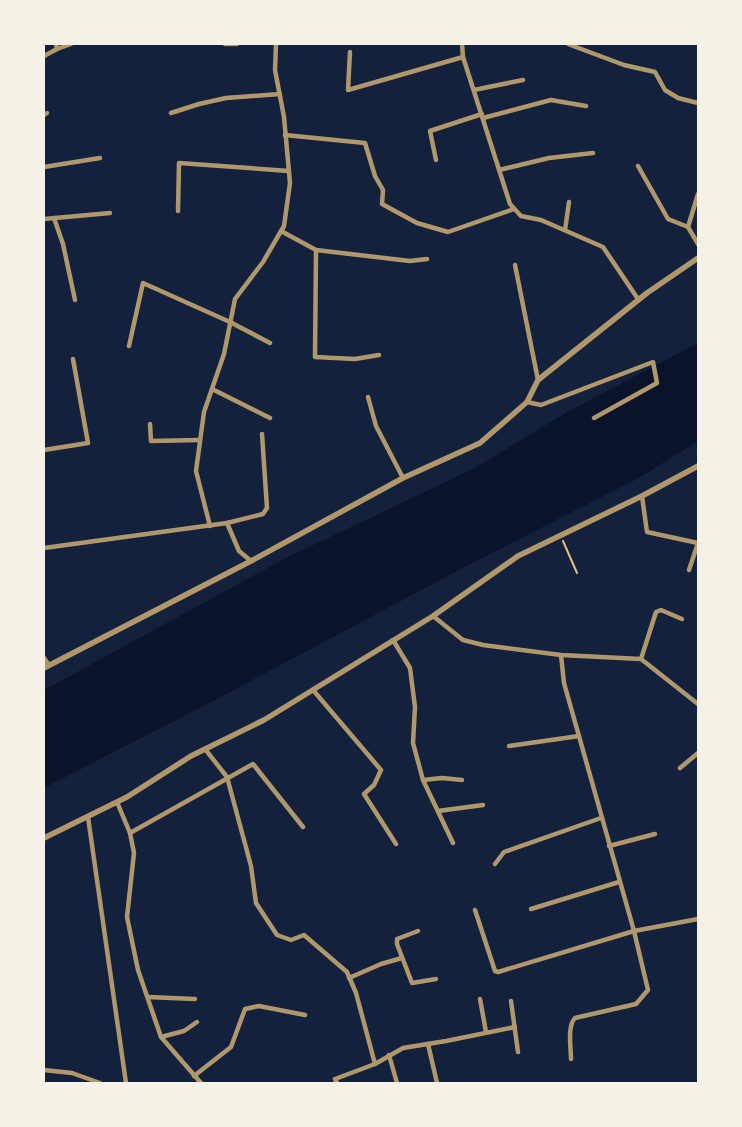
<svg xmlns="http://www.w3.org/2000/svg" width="742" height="1127" viewBox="0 0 742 1127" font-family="Manrope,sans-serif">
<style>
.water{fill:#0b132b}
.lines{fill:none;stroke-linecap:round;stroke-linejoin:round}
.path{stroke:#e5c07b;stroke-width:2}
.minor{stroke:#b1986c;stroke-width:4.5}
.tertiary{stroke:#b1986c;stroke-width:5.5}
</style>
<rect width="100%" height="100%" fill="#14213d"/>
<polygon class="water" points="698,343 698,441 639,478 476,561 219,698 44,788 44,690 286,558 475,468 567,412"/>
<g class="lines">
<polyline class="path" points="563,541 577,573"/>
<g class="minor">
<polyline points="225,44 237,44"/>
<polyline points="462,44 463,57 510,204 521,216 541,220 603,247 638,299"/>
<polyline points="568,44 624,65 655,72 665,90 678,98 698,103"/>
<polyline points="57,49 71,44"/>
<polyline points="350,52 348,90 463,57"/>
<polyline points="44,56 57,49 56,44"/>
<polyline points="474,90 523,80"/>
<polyline points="171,113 199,104 226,98 280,94"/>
<polyline points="44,115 47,113"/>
<polyline points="483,118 551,100 586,106"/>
<polyline points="285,135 365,143 375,176 383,190 382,204 417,223 448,232 514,209"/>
<polyline points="436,160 430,131 482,114"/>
<polyline points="638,166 668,219 688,227"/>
<polyline points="44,167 100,158"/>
<polyline points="499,170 549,158 593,153"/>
<polyline points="698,194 688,227 698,244"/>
<polyline points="178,211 179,163 289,171"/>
<polyline points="54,218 63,244 75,300"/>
<polyline points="44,219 110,213"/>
<polyline points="565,230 569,202"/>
<polyline points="281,231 316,250 410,261 427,259"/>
<polyline points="316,250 315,357 355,359 379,355"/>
<polyline points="515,265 538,380"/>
<polyline points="129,346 143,283 230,322 270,343"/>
<polyline points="212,389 270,418"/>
<polyline points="368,397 376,426 403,478"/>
<polyline points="527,402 541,405 653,362 657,383 594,418"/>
<polyline points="150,424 151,441 200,440"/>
<polyline points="44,450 88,443 73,359"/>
<polyline points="642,496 647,532 698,543"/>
<polyline points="227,523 263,514 267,508 262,434"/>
<polyline points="210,526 196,471 204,412 224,354 235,299 263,262 284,226 290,183 284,117 275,70 276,44"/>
<polyline points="44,548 227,523 239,551 251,561"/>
<polyline points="689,570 698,543"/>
<polyline points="433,616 463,640 483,645 561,655 641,659 698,704"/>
<polyline points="393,640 410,668 415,707 413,743 423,780 453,843"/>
<path d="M561,655L564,683L634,931L648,990L636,1004L575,1018C567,1026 571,1048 571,1059"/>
<polyline points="44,658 49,665"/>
<polyline points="641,659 656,612 661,610 682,619"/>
<polyline points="313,690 381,770 374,785 364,794 396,844"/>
<polyline points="509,746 579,736"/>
<polyline points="205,749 227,777 251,866 256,903 277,935 291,940 304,935 347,972 356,993 375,1064"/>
<polyline points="680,768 698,753"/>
<polyline points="423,780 442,778 462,780"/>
<polyline points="117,802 130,833 134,853 127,917 138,970 161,1037 201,1083"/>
<polyline points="438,811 483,805"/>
<polyline points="88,817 126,1083"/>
<polyline points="130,833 253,764 303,827"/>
<polyline points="609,846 655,834"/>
<polyline points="495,864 504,852 601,818"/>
<polyline points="531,909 619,882"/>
<polyline points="475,910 495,971 498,972 634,931 698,919"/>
<polyline points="418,931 397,939 397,944 412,983 436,979"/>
<polyline points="349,978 381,964 402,958"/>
<polyline points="148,997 195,999"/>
<polyline points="480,999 486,1032"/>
<polyline points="511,1001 518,1052"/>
<polyline points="161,1037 184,1031 197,1022"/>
<polyline points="428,1044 437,1083"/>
<polyline points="389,1055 397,1083"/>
<polyline points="44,1070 72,1073 100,1083"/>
<polyline points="194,1076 231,1047 245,1009 259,1006 305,1015"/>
<polyline points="337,1083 335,1079 375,1064 403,1048 446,1041 515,1027"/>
</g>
<g class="tertiary">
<polyline points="44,668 251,561 403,478 480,443 527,402 538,380 647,293 698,258"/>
<polyline points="44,838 127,797 191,756 264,720 433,616 518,556 642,496 698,466"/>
</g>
</g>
<rect width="742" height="1127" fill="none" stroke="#f6f1e7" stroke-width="90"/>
</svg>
